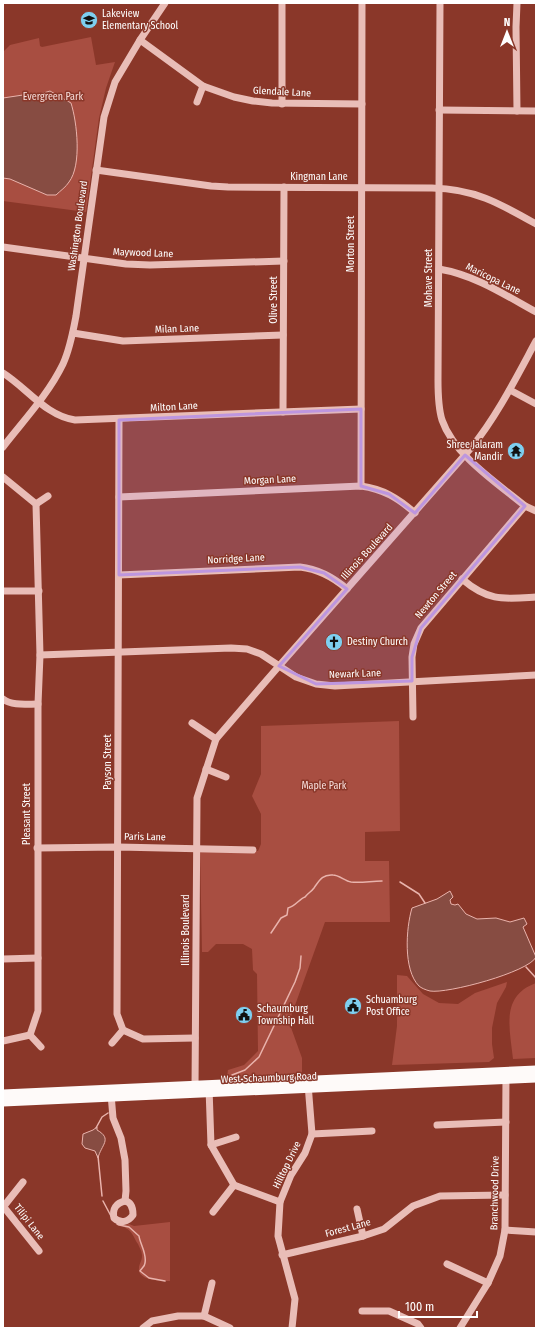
<svg xmlns="http://www.w3.org/2000/svg" width="539" height="1331" viewBox="0 0 539 1331" font-family="'Fira Sans Condensed',sans-serif">
<style>
.green{fill:#a84e41}
.water{fill:#874c42;stroke:#e9b3ac}
.lines{fill:none;stroke-linecap:round;stroke-linejoin:round}
.stream{stroke:#e9b3ac;stroke-width:1.5}
.minor{stroke:#e9bdb7;stroke-width:7}
.major{stroke:#fefaf9;stroke-width:9}
.marked{fill:#bd96df;fill-opacity:0.2;stroke:#bd96df;stroke-width:3;stroke-linejoin:round}
.labels{text-anchor:middle;dominant-baseline:central;stroke-width:3;stroke-linejoin:round;paint-order:stroke}
.poi-label{font-size:10px;fill:#fff;stroke:#8a3729;text-anchor:start}
.street-label{font-size:10px;fill:#fff;stroke:#8a3729}
.park-label{font-size:10px;fill:#f7dedb;stroke:#8a3729}
</style>
<rect width="100%" height="100%" fill="#8a3729"/>
<g class="green">
<polygon points="91,37 96,65 115,62 106,88 99,118 86,212 3,201 3,52 10,45 39,38 40,46 42,47"/>
<polygon points="399,721 400,831 365,832 365,861 389,861 390,922 325,922 289,1022 302,1058 302,1073 227,1078 228,1070 244,1065 258,1051 257,974 253,970 252,949 243,944 216,944 208,952 202,952 200,850 258,851 261,844 261,814 252,796 261,774 261,726"/>
<polygon points="397,975 407,976 423,994 439,1003 458,1004 475,993 507,982 506,987 497,1003 492,1028 492,1044 494,1058 489,1062 392,1065 397,1026"/>
<path d="M536,983V1058L513,1059C510,1029 500,996 536,983Z"/>
<path d="M170,1222V1281C162,1281 137,1281 139,1268C139,1264 142,1261 142,1256C142,1251 140,1249 138,1244C132,1235 134,1232 122,1226L129,1224L134,1226Z"/>
</g>
<g class="water">
<path d="M50,91L71,103C77,122 82,165 69,182C66,187 60,191 56,195H47L10,179L3,178V98L23,95H37Z"/>
<path d="M450,891L453,897L450,900L451,904L455,905L458,904L466,914L477,919L496,918L510,922L524,918L527,924L523,927L536,957C529,972 447,994 430,991C426,990 421,988 419,986C403,970 406,928 412,908L437,899Z"/>
<path d="M97,1127V1130C113,1139 101,1145 98,1158L95,1151L85,1148L82,1144L83,1134L93,1130Z"/>
</g>
<g class="lines">
<g class="stream">
<polyline points="400,882 419,894 425,903"/>
<path d="M271,933L281,918L287,915L288,908C296,906 299,899 305,897C308,893 311,892 314,888C319,881 322,874 333,875C339,875 345,881 351,882C362,883 371,881 382,881"/>
<polyline points="526,967 536,978"/>
<polyline points="232,1075 245,1070 259,1057 295,982 300,968 301,956"/>
<polyline points="96,1128 102,1117 108,1113"/>
<polyline points="98,1156 102,1196"/>
<polyline points="103,1201 112,1218"/>
<path d="M117,1224L119,1225L129,1227L139,1236C140,1244 147,1253 145,1263C145,1266 142,1268 140,1271L149,1278L165,1281"/>
</g>
<g class="minor">
<path d="M440,3L438,380C438,393 438,407 442,420C454,455 497,483 525,506L536,511"/>
<polyline points="140,40 203,86 234,97 253,101 272,103 362,104"/>
<polyline points="197,102 203,86"/>
<polyline points="282,104 282,3"/>
<polyline points="439,110 536,111"/>
<polyline points="517,111 516,27 517,3"/>
<path d="M96,170L211,186L228,187L432,188C475,189 499,203 536,224"/>
<polyline points="3,247 126,264 150,265 284,261"/>
<path d="M439,269C475,275 505,295 536,312"/>
<polyline points="73,333 123,341 283,335"/>
<path d="M3,373C27,388 46,416 75,420L361,409"/>
<polyline points="510,390 536,404"/>
<polyline points="283,412 284,187"/>
<polyline points="119,420 117,1014 123,1030 143,1039 195,1038"/>
<path d="M3,447C23,421 48,395 63,364C70,349 73,332 76,316L104,117L115,82L140,40L165,3"/>
<polyline points="3,477 36,504 40,655 38,704 38,1011 30,1035 41,1047"/>
<polyline points="361,486 362,3"/>
<path d="M119,497L361,486C383,489 398,498 415,513"/>
<polyline points="36,504 48,496"/>
<path d="M119,575L300,567C318,569 333,577 347,589"/>
<path d="M462,579C489,602 504,599 536,597"/>
<polyline points="3,591 39,591"/>
<polyline points="40,655 231,648 247,649 261,654 296,677 316,684 335,686 536,675"/>
<path d="M3,699C12,706 26,704 38,704"/>
<polyline points="413,717 412,657 414,644 421,628 525,506"/>
<polyline points="192,723 216,739"/>
<polyline points="206,769 226,777"/>
<polyline points="37,848 118,847 253,850"/>
<polyline points="3,959 38,958"/>
<polyline points="3,1041 30,1035"/>
<polyline points="112,1043 123,1030"/>
<polyline points="209,1088 211,1145 234,1185 280,1202"/>
<path d="M195,1090L197,798L216,739L279,666L471,448C497,416 516,378 536,341"/>
<polyline points="111,1094 113,1118 121,1138 125,1160 126,1191 125,1201"/>
<polyline points="437,1125 506,1122"/>
<polyline points="312,1134 372,1131"/>
<polyline points="211,1145 236,1137"/>
<path d="M125,1201C132,1202 133,1209 133,1215C128,1222 121,1224 114,1218C112,1209 116,1203 125,1201Z"/>
<polyline points="3,1206 39,1251"/>
<polyline points="4,1206 23,1182"/>
<polyline points="357,1209 363,1236"/>
<polyline points="213,1212 234,1185"/>
<polyline points="505,1230 536,1232"/>
<polyline points="282,1255 363,1236 384,1229 413,1206 440,1196 505,1195"/>
<polyline points="447,1264 488,1283"/>
<polyline points="362,1311 389,1311 418,1324 421,1328"/>
<polyline points="204,1316 212,1283"/>
<polyline points="143,1328 152,1321 178,1316 204,1316 230,1328"/>
<polyline points="292,1328 295,1299 278,1236 280,1202 291,1175 305,1153 312,1134 308,1084"/>
<polyline points="460,1328 488,1283 500,1256 505,1230 506,1075"/>
</g>
<g class="major">
<polyline points="3,1094 536,1070"/>
<polyline points="3,1102 536,1078"/>
</g>
</g>
<path class="marked" d="M361,409V486L389,494L415,513L465,455L525,506L421,628L412,657V681L316,684L279,666L347,589L324,573L300,567L119,575V420Z"/>
<defs>
<symbol id="school-disc" viewBox="-11 -11 22 22"><circle r="9.5" fill="#7ecff0" stroke="#8a3729"/><path d="M0-5L7-2L0 1L-7-2ZM-4 1L0 2.5L4 1V4Q0 6-4 4Z" fill="#111"/></symbol>
<symbol id="temple-disc" viewBox="-11 -11 22 22"><circle r="9.5" fill="#7ecff0" stroke="#8a3729"/><path d="M0-6L5-2H3V0L6.5 2.5H4V6H1.5V3h-3V6H-4V2.5H-6.5L-3 0V-2H-5Z" fill="#111"/></symbol>
<symbol id="church-disc" viewBox="-11 -11 22 22"><circle r="9.5" fill="#7ecff0" stroke="#8a3729"/><path d="M-1.2-6h2.4v3.5h3.3v2.4h-3.3V6h-2.4V-.1h-3.3v-2.4h3.3Z" fill="#111"/></symbol>
<symbol id="civic-disc" viewBox="-11 -11 22 22"><circle r="9.5" fill="#7ecff0" stroke="#8a3729"/><path d="M-.6-6.5H3V-4.5H.6V-3L4-1V1h2V6H-6V1h2V-1L-.6-3ZM-1.2 2.5V6h2.4V2.5Z" fill="#111"/></symbol>
</defs>
<g fill-rule="evenodd">
<use href="#school-disc" x="79" y="10" width="20" height="20"/>
<use href="#temple-disc" x="506" y="441" width="20" height="20"/>
<use href="#church-disc" x="324" y="632" width="20" height="20"/>
<use href="#civic-disc" x="343" y="996" width="20" height="20"/>
<use href="#civic-disc" x="234" y="1005" width="20" height="20"/>
</g>
<g class="labels">
<g class="poi-label">
<text x="102" y="14">Lakeview<tspan x="102" dy="12">Elementary School</tspan></text>
<text x="503" y="445" text-anchor="end">Shree Jalaram<tspan x="503" dy="12">Mandir</tspan></text>
<text x="347" y="642">Destiny Church</text>
<text x="366" y="1000">Schuamburg<tspan x="366" dy="12">Post Office</tspan></text>
<text x="257" y="1009">Schaumburg<tspan x="257" dy="12">Township Hall</tspan></text>
</g>
<g class="street-label">
<text transform="translate(282 92) rotate(3)">Glendale Lane</text>
<text x="319" y="177">Kingman Lane</text>
<text transform="translate(78 226) rotate(-82)">Washington Boulevard</text>
<text transform="translate(351 244) rotate(-90)">Morton Street</text>
<text transform="translate(143 253) rotate(2)">Maywood Lane</text>
<text transform="translate(429 278) rotate(-90)">Mohave Street</text>
<text transform="translate(493 279) rotate(26)">Maricopa Lane</text>
<text transform="translate(274 300) rotate(-90)">Olive Street</text>
<text transform="translate(177 329) rotate(-2)">Milan Lane</text>
<text transform="translate(174 407) rotate(-3)">Milton Lane</text>
<text transform="translate(270 480) rotate(-3)">Morgan Lane</text>
<text transform="translate(367 552) rotate(-48)">Illinois Boulevard</text>
<text transform="translate(236 559) rotate(-3)">Norridge Lane</text>
<text transform="translate(436 595) rotate(-50)">Newton Street</text>
<text transform="translate(355 674) rotate(-2)">Newark Lane</text>
<text transform="translate(108 762) rotate(-90)">Payson Street</text>
<text transform="translate(27 814) rotate(-90)">Pleasant Street</text>
<text transform="translate(145 837) rotate(1)">Paris Lane</text>
<text transform="translate(186 930) rotate(-90)">Illinois Boulevard</text>
<text transform="translate(269 1078) rotate(-2)">West Schaumburg Road</text>
<text transform="translate(287 1165) rotate(-64)">Hilltop Drive</text>
<text transform="translate(495 1193) rotate(-89)">Branchwood Drive</text>
<text transform="translate(29 1222) rotate(52)">Tilipi Lane</text>
<text transform="translate(348 1228) rotate(-15)">Forest Lane</text>
</g>
<g class="park-label">
<text x="53" y="97">Evergreen Park</text>
<text x="324" y="786">Maple Park</text>
</g>
</g>
<rect width="539" height="1331" fill="none" stroke="#ffffff" stroke-width="8"/>
<g transform="translate(507 32)" stroke="#8a3729" stroke-width="3" paint-order="stroke">
<path d="M0-3L7 15L0 10L-7 15Z" fill="#ffffff"/>
<text y="-6" font-size="11" font-weight="bold" text-anchor="middle" fill="#ffffff">N</text>
</g>
<path d="M399 1311v6h78v-6" fill="none" stroke="#ffffff" stroke-width="2"/>
<text x="405" y="1311" font-size="12" fill="#ffffff" stroke="#8a3729" stroke-width="3" paint-order="stroke">100 m</text>
</svg>
